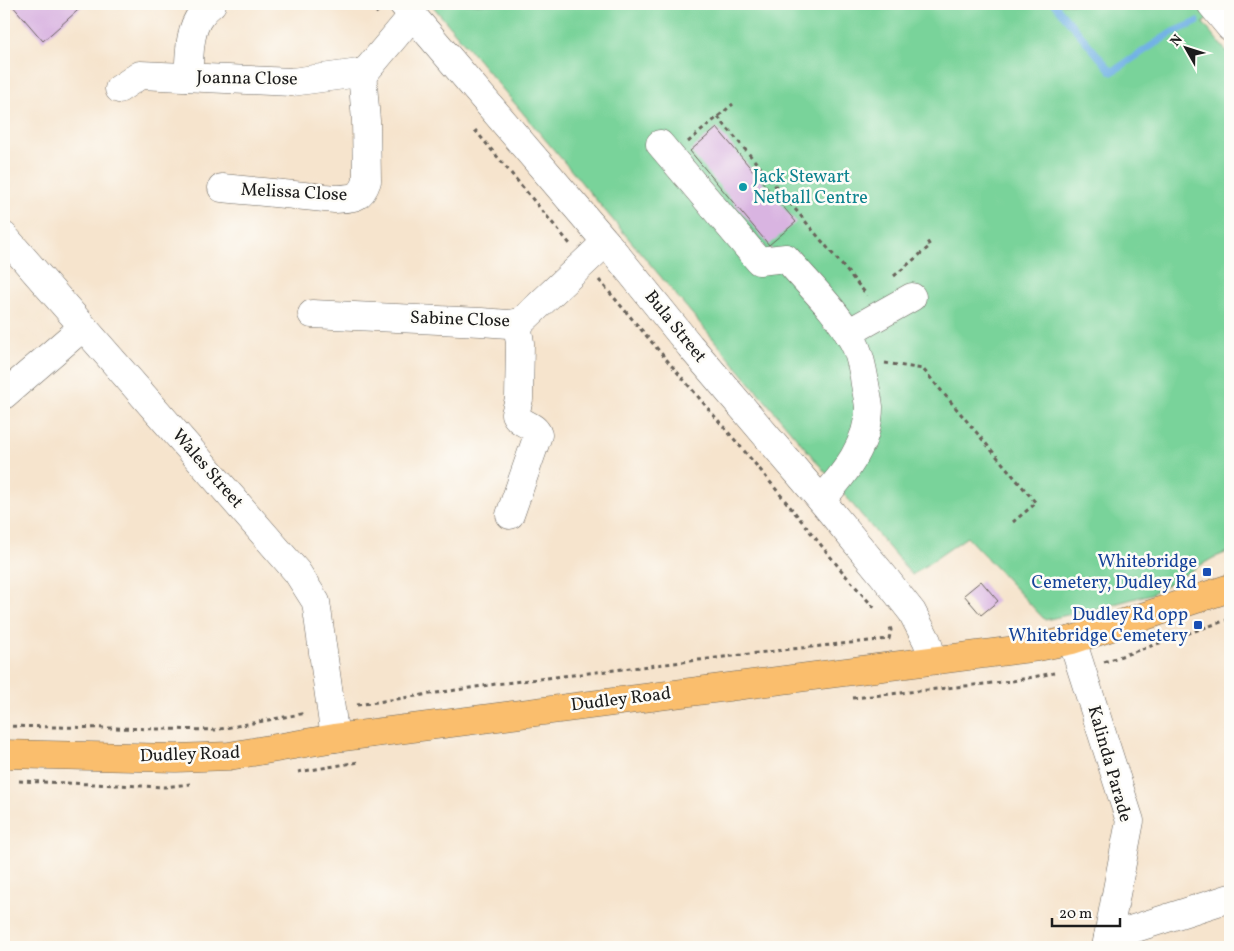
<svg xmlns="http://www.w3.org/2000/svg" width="1234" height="951" viewBox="0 0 1234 951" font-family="Vollkorn,serif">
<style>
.green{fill:#79d39a;stroke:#4a785b}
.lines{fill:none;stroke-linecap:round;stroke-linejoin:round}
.stream{stroke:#72b2e5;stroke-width:7}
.building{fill:#d9b4e1}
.minor-casing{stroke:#68625a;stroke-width:29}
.major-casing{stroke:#68625a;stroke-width:29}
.path{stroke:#68625a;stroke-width:3;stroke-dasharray:4 4;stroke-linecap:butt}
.minor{stroke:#fff;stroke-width:28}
.major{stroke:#fabe6d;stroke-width:28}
.culture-dot{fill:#0f9aa8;stroke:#fdfcf7;stroke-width:2}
.transit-dot{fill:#1a4fb4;stroke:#fdfcf7;stroke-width:2}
.labels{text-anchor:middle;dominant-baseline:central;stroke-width:5;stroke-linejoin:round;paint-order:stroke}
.street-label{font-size:18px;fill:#1c1c1c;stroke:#fdfcf7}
.culture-label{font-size:18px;fill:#0d838f;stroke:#fdfcf7;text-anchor:start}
.transit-label{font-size:18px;fill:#164399;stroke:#fdfcf7;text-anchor:end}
</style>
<rect width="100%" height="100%" fill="#fdfcf7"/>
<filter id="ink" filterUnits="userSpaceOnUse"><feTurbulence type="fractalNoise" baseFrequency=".02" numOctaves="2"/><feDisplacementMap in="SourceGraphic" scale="10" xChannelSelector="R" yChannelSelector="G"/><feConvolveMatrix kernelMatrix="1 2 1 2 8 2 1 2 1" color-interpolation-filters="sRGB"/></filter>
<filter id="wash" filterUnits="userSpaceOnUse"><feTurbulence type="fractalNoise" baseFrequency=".0096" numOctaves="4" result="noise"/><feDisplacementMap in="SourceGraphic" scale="20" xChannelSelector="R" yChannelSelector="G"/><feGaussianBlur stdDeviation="1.12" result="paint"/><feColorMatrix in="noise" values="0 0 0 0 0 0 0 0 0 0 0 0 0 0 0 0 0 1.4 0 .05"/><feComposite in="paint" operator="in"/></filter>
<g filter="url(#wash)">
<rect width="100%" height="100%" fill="#f6e4cd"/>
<polygon class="green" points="431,4 1230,4 1230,14 1223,5 1203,23 1230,56 1230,551 1213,558 1151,594 1103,607 1045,620 967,537 912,575"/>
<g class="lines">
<polyline class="stream" points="1054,4 1112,72 1171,33 1197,22"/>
</g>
<g id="blocks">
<g class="building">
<polygon points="11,4 85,4 43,41"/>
<polygon points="717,128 796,222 769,245 690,151"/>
<polygon points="981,581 998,601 981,615 964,595"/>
</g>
</g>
</g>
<g filter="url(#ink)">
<use href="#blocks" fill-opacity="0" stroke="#68625a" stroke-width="1"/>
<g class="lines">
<defs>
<g id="minor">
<polyline points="403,4 606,242 690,346 821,500 886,579 912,612 927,641 933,660"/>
<polyline points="1211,4 1230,27"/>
<path d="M188,77C190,58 188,31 201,15C204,11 208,7 212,4"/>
<polyline points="119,89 140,75 292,82 359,73 366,71 412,16"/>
<path d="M660,144L759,261L786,258C809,285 836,310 853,341C859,351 862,366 864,377C865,387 868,397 869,407C869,443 844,475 821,500"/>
<path d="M222,188L335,199C353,198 361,199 367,181L366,121L362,72"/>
<polyline points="4,236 297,572 316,602 335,738"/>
<polyline points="312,314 481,322 508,324 521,322 606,242"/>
<polyline points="848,333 912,297"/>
<polyline points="4,395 83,327"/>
<path d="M510,515L538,435C535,424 520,425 515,414L519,399L520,343L517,323"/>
<polyline points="1072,640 1130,821 1106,947"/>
<polyline points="1108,937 1230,898"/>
</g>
<polyline id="major" points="4,754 176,758 229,756 335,738 1038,647 1072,640 1230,588"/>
</defs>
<use href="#minor" class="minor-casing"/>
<use href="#major" class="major-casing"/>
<g class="path">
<polyline points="370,4 380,16"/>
<polyline points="718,117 867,295"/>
<polyline points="475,130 570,244"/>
<polyline points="688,142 733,104"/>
<polyline points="894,276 930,246 927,241"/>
<polyline points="599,280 762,472 846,576 876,610"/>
<polyline points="885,363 923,369 1036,503 1013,522"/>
<polyline points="1104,662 1230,619"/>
<polyline points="853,698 1012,681 1054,673"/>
<polyline points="357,705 496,684 792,649 889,639 891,630 890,627"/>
<polyline points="4,726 215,730 306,713"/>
<polyline points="298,772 359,762"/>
<polyline points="19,781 165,787 190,784"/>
</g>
<use href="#minor" class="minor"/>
<use href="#major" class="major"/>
</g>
</g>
<circle class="culture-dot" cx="743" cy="187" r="5"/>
<g class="transit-dot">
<rect x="1202" y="567" width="10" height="10" rx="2.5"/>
<rect x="1193" y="620" width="10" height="10" rx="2.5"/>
</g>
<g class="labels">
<g class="street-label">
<text transform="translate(247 79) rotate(1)">Joanna Close</text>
<text transform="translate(294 193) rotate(3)">Melissa Close</text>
<text transform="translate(460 320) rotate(2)">Sabine Close</text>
<text transform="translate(675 327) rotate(51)">Bula Street</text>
<text transform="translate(207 469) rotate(49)">Wales Street</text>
<text transform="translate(621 700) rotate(-7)">Dudley Road</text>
<text transform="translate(190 755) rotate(-2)">Dudley Road</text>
<text transform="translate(1109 764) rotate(74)">Kalinda Parade</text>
</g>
<g class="culture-label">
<text x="753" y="177">Jack Stewart<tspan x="753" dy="21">Netball Centre</tspan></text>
</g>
<g class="transit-label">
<text x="1197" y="562">Whitebridge<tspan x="1197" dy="21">Cemetery, Dudley Rd</tspan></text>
<text x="1188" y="615">Dudley Rd opp<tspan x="1188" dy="21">Whitebridge Cemetery</tspan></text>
</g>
</g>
<rect width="1234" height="951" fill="none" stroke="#fdfcf7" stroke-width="20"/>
<g transform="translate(1186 48) rotate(309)" stroke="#fdfcf7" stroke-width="4" paint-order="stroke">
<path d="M0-4L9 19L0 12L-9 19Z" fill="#1c1c1c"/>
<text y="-8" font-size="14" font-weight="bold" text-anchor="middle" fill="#1c1c1c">N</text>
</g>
<path d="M1052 918v8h68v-8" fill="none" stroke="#1c1c1c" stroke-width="2.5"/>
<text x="1059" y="918" font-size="15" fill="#1c1c1c" stroke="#fdfcf7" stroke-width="4" paint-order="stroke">20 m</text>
</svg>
